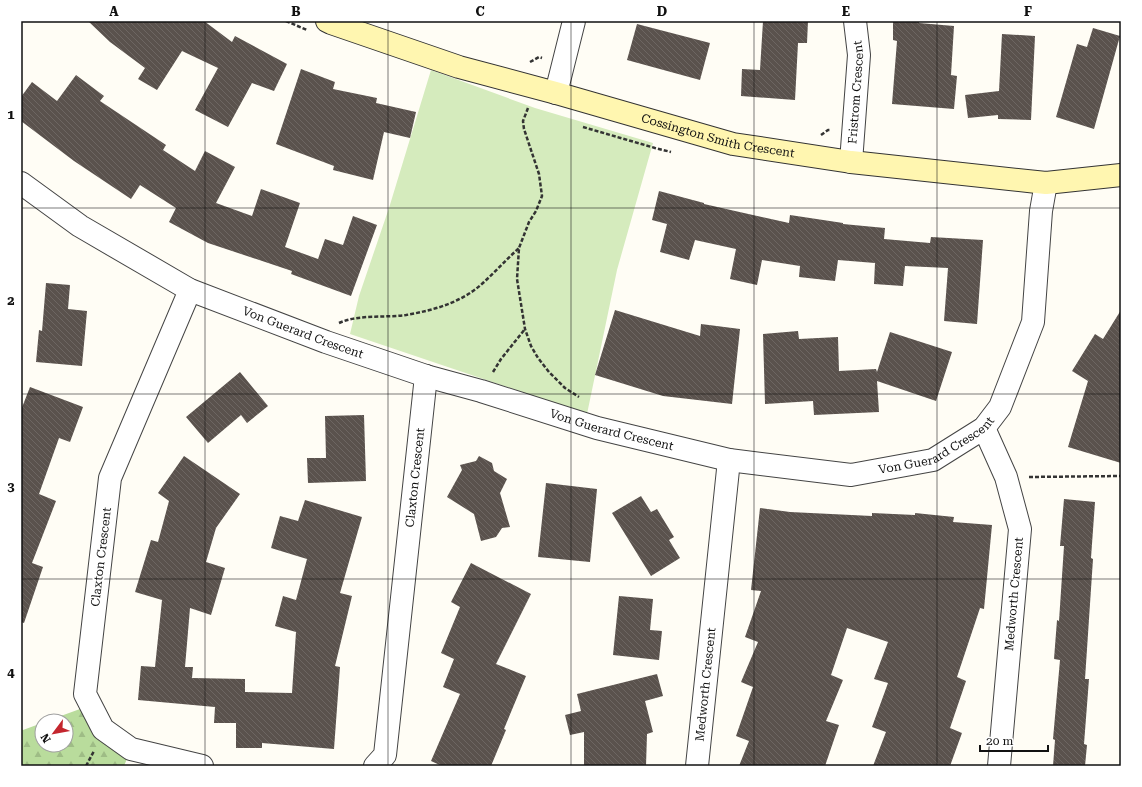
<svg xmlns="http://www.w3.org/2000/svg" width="1142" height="787" viewBox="0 0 1142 787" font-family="'Roboto Serif',serif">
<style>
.forest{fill:url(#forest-firs)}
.park{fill:#d5ebbd}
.building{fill:url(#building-back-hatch)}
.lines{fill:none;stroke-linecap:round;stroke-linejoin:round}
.street-casing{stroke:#444;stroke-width:24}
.secondary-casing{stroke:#333;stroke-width:24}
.path{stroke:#333;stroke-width:2.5;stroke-dasharray:4 2;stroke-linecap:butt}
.street{stroke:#fff;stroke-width:22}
.secondary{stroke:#fff6b0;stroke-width:22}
.grid{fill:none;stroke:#111;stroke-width:1;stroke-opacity:0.55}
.labels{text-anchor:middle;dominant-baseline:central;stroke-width:4;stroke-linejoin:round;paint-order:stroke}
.street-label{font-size:12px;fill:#111;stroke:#fff}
.neatline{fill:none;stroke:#111;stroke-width:1.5}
.grid-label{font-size:13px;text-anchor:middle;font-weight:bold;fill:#111}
</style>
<defs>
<pattern id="forest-firs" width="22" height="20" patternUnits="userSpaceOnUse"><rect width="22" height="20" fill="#b9dc9c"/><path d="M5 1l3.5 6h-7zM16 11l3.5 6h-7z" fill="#9ebc85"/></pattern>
<pattern id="building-back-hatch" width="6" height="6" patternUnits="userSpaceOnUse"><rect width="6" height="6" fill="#5a524d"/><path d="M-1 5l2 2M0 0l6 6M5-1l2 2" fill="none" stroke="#6d6662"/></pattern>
</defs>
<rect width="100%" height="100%" fill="#fffdf5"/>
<polygon class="forest" points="91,705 131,749 124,766 21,766 21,729 23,730 42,723 42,745 66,745 66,721 47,721"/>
<polygon class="park" points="431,70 535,108 653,143 617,270 587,414 350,334 359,296 389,208"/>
<g class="building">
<polygon points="88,21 204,21 232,42 235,36 287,64 274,91 252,83 228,127 195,110 218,68 182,51 157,90 138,79 145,68 110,42"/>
<polygon points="763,21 808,21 807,43 798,43 795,100 741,96 742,69 760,70"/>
<polygon points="893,21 919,21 919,23 954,26 951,75 957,76 954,109 892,104 897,41 893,40"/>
<polygon points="637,24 710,43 700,80 627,60"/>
<polygon points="1093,28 1120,36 1094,129 1056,117 1077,44 1087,47"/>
<polygon points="1002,34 1035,36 1031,120 998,119 998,115 968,118 965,95 999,91"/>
<polygon points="301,69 335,82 333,89 377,98 376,103 416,112 410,138 384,132 373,180 333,170 334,166 276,144"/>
<polygon points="76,75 104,96 100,101 166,145 163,150 195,171 205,151 235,167 216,203 252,216 261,189 300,203 285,247 318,259 325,239 343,245 353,216 377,225 351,296 291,274 292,271 208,243 169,222 176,208 140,185 131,199 74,161 21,121 21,97 32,82 57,101"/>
<polygon points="659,191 704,203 704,204 789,223 790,215 843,223 843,224 885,228 884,239 930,243 931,237 983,240 977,324 944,321 948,268 905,266 903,286 874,284 875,263 838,260 835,281 799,277 800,266 762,260 757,285 730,279 736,249 695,240 689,260 660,252 667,224 652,220"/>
<polygon points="46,283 70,285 68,309 87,311 82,366 36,362 39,330 42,331"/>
<polygon points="615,310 700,336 701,324 740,329 732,404 663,396 595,375"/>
<polygon points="1121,310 1121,463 1068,447 1088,381 1072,371 1095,334 1103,339"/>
<polygon points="798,331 799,339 838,337 839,371 876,369 877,372 890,332 952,352 936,401 877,381 879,412 814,415 813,401 765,404 763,334"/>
<polygon points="240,372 268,406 247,423 241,415 208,443 186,417"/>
<polygon points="30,387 83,407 70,442 59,438 39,494 56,501 32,563 43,567 24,623 21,622 21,410"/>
<polygon points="364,415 366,481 308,483 307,458 326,458 325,416"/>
<polygon points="184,456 240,494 216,528 206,562 225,568 211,615 190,608 185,667 193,667 192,678 245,679 245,692 292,693 296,632 275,626 283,596 296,600 307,559 271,548 280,516 298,521 305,500 362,517 340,593 352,596 335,666 340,667 334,749 262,743 262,748 236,748 236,723 214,723 215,707 138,700 141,666 155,667 162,600 135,592 151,540 158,542 169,501 158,493"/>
<polygon points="479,456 492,463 494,471 507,479 500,493 510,527 502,528 496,537 481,541 474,514 447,497 462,470 460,465 476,461"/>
<polygon points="546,483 597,489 590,562 538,557"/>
<polygon points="641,496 651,512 657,509 674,537 669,540 680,558 651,576 612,513"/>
<polygon points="1064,499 1095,502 1091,558 1093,559 1085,679 1089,679 1084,744 1087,745 1085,766 1053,766 1055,740 1053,739 1060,660 1054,659 1057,620 1059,621 1064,546 1060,546"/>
<polygon points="760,508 790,512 872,516 872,513 915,515 915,513 954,517 953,522 992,525 984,609 980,608 957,677 966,681 950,728 962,733 950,766 873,766 886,732 872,727 888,683 874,679 888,642 847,628 831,675 843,680 826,721 839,725 825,766 739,766 749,741 736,736 753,687 741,682 758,642 745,637 761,591 751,590"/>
<polygon points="471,563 531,594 496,664 526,676 504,729 506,730 491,766 442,766 431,761 460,694 443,687 454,659 441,653 460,607 451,602"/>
<polygon points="619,596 653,599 650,630 662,631 659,660 613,655"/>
<polygon points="657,674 663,696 645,701 653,732 647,734 646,766 584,766 584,732 570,735 565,715 581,711 577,694"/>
</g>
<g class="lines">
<defs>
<g id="street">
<polyline points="556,93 574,21"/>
<path id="s1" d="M851,162L859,55L855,21"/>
<path id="s2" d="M21,183L80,226L190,290L326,342L426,376L481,391L597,428L729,460L851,475L933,460L984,428L1000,407L1033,322L1041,211L1046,183"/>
<polyline points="190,290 110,478 85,694 103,729 131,749 202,766"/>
<polyline points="984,428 1006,477 1020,529 999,766"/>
<path id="s3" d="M375,766L385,755L426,376"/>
<path id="s4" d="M697,766L729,460"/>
</g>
<g id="secondary">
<path id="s5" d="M327,21L331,23L459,67L556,93L733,144L851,162L1046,183L1121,175"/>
</g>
</defs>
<use href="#street" class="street-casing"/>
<use href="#secondary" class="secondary-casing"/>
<g class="path">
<polyline points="286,21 307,30"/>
<polyline points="530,62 539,57 542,58"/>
<polyline points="528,108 523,121 524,129 539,174 542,196 536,211 529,222 519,248 517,279 525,329 531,346 538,358 549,372 565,388 579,397"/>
<polyline points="583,127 655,148 671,152"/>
<polyline points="821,135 828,130 830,130"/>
<path d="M339,323C359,314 385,318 406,315C435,310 463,302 484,282C496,271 507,259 519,248"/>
<polyline points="493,372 501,359 525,329"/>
<polyline points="1029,477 1121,476"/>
<polyline points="86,766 94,751"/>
</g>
<use href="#street" class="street"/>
<use href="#secondary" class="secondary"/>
</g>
<path class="grid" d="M205,21V766M388,21V766M571,21V766M754,21V766M937,21V766M21,208H1121M21,394H1121M21,579H1121"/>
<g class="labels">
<g class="street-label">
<text stroke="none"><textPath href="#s1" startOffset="70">Fristrom Crescent</textPath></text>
<text stroke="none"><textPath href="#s5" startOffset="408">Cossington Smith Crescent</textPath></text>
<text stroke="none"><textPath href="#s2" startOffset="321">Von Guerard Crescent</textPath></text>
<text stroke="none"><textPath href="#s2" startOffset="645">Von Guerard Crescent</textPath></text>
<text stroke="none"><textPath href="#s2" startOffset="981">Von Guerard Crescent</textPath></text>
<text stroke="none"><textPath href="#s3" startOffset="294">Claxton Crescent</textPath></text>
<text transform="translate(101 557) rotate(-83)">Claxton Crescent</text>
<text transform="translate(1014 594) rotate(-85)">Medworth Crescent</text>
<text stroke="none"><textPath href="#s4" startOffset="82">Medworth Crescent</textPath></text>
</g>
</g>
<rect width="1142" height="787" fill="none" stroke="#ffffff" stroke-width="44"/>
<g transform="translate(54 733) rotate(238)"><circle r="19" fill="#ffffff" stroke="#a0a0a0"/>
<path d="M0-3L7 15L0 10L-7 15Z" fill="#c4262e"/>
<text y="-6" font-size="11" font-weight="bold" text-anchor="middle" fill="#111111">N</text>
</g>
<path d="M980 745v6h68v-6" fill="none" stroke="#111111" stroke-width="2"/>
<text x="986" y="745" font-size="12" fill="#111111" stroke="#ffffff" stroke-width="3" paint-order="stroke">20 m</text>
<rect x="22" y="22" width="1098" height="743" class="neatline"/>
<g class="grid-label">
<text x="114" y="16">A</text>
<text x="296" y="16">B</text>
<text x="480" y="16">C</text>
<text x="662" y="16">D</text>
<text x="846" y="16">E</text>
<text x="1028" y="16">F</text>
<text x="11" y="119">1</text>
<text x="11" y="305">2</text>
<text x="11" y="491">3</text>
<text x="11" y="677">4</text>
</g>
</svg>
